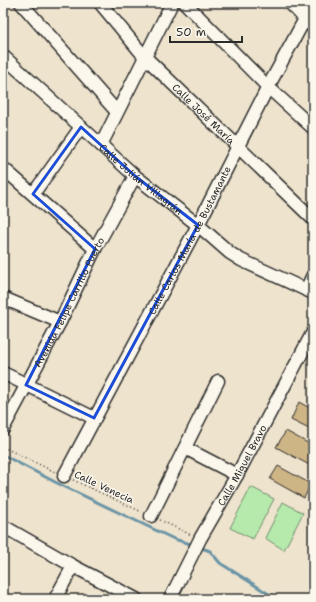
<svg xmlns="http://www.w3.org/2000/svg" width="316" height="602" viewBox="0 0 316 602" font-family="'Shantell Sans',sans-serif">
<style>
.green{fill:#b5eaac;stroke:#708a6c}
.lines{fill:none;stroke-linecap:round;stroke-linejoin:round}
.stream{stroke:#6b94a5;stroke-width:3}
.building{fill:#ceb585;stroke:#2b2b2b}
.street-casing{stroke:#2b2b2b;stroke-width:15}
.path{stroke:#2b2b2b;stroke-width:1.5;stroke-dasharray:1 3;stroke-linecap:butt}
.street{stroke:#fbf7ec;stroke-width:12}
.marked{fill:none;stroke:#1d4ed8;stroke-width:3;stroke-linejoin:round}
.labels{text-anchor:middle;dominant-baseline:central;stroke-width:3;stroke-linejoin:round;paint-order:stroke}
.street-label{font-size:10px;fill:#2b2b2b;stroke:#fbf7ec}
</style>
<rect width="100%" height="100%" fill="#eee3cd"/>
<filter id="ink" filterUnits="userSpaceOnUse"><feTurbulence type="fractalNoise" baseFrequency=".025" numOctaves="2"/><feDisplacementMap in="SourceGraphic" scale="8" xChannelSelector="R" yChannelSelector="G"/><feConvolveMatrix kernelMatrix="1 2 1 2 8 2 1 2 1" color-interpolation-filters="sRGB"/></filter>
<g filter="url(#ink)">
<g class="green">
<polygon points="251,487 274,499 253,539 230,528"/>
<polygon points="283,502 303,513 284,550 265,538"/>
</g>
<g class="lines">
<g class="stream">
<polyline points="3,455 57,483 128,517 174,539 194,545"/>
<polyline points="199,547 210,551 220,563 272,596 279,599"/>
</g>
</g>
<g class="building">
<polygon points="299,402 313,410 313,431 291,420"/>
<polygon points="286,431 313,446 313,467 276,447"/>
<polygon points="278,466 311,484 304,498 270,479"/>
</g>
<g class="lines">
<defs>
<g id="street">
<polyline points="21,3 117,112"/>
<path id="s1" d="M100,3L144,56L313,219"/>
<polyline points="185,3 268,87 313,128"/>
<polyline points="290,3 313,27"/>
<path id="s2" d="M3,56L135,176L198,225L230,253L241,260L313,293"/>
<polyline points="101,145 172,3"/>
<polyline points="3,168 95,249"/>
<polyline points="33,194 81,127"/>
<polyline points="306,290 313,275"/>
<polyline points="3,298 60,322"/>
<polyline points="3,373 94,418"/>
<path id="s3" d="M3,429L60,322L95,249L135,176"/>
<polyline points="185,448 237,475"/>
<path id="s4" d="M64,476L198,225L268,87L313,4"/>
<polyline points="151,516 218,381"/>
<polyline points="3,526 73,566 136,599"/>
<polyline points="55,599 73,566"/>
<path id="s5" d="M170,599L200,539L237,475L313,332"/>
</g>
</defs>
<use href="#street" class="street-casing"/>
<g class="path">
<polyline points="3,447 55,472"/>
<polyline points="73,480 142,512"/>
<polyline points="160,520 191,535"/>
</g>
<use href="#street" class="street"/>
</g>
</g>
<path class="marked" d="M81,127L135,176L198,225L94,418L26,385L95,249L33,194Z"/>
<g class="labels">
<g class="street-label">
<text stroke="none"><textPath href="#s1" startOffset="152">Calle José María</textPath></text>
<text stroke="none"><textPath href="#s2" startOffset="185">Calle Julián Villagrán</textPath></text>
<text stroke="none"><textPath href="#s4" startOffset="267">Calle Carlos María de Bustamante</textPath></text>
<text stroke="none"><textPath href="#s3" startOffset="143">Avenida Felipe Carrillo Puerto</textPath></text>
<text stroke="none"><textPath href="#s5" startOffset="152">Calle Miguel Bravo</textPath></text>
<text transform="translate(104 487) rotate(25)">Calle Venecia</text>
</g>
</g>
<rect width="316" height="602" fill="none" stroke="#fbf7ec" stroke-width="16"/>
<rect x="8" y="8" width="300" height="586" fill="none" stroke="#2b2b2b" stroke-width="1.5" filter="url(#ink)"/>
<path d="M170 36v6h72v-6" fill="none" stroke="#2b2b2b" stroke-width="2"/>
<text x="176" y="36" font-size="12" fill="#2b2b2b" stroke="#fbf7ec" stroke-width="3" paint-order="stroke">50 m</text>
</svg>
